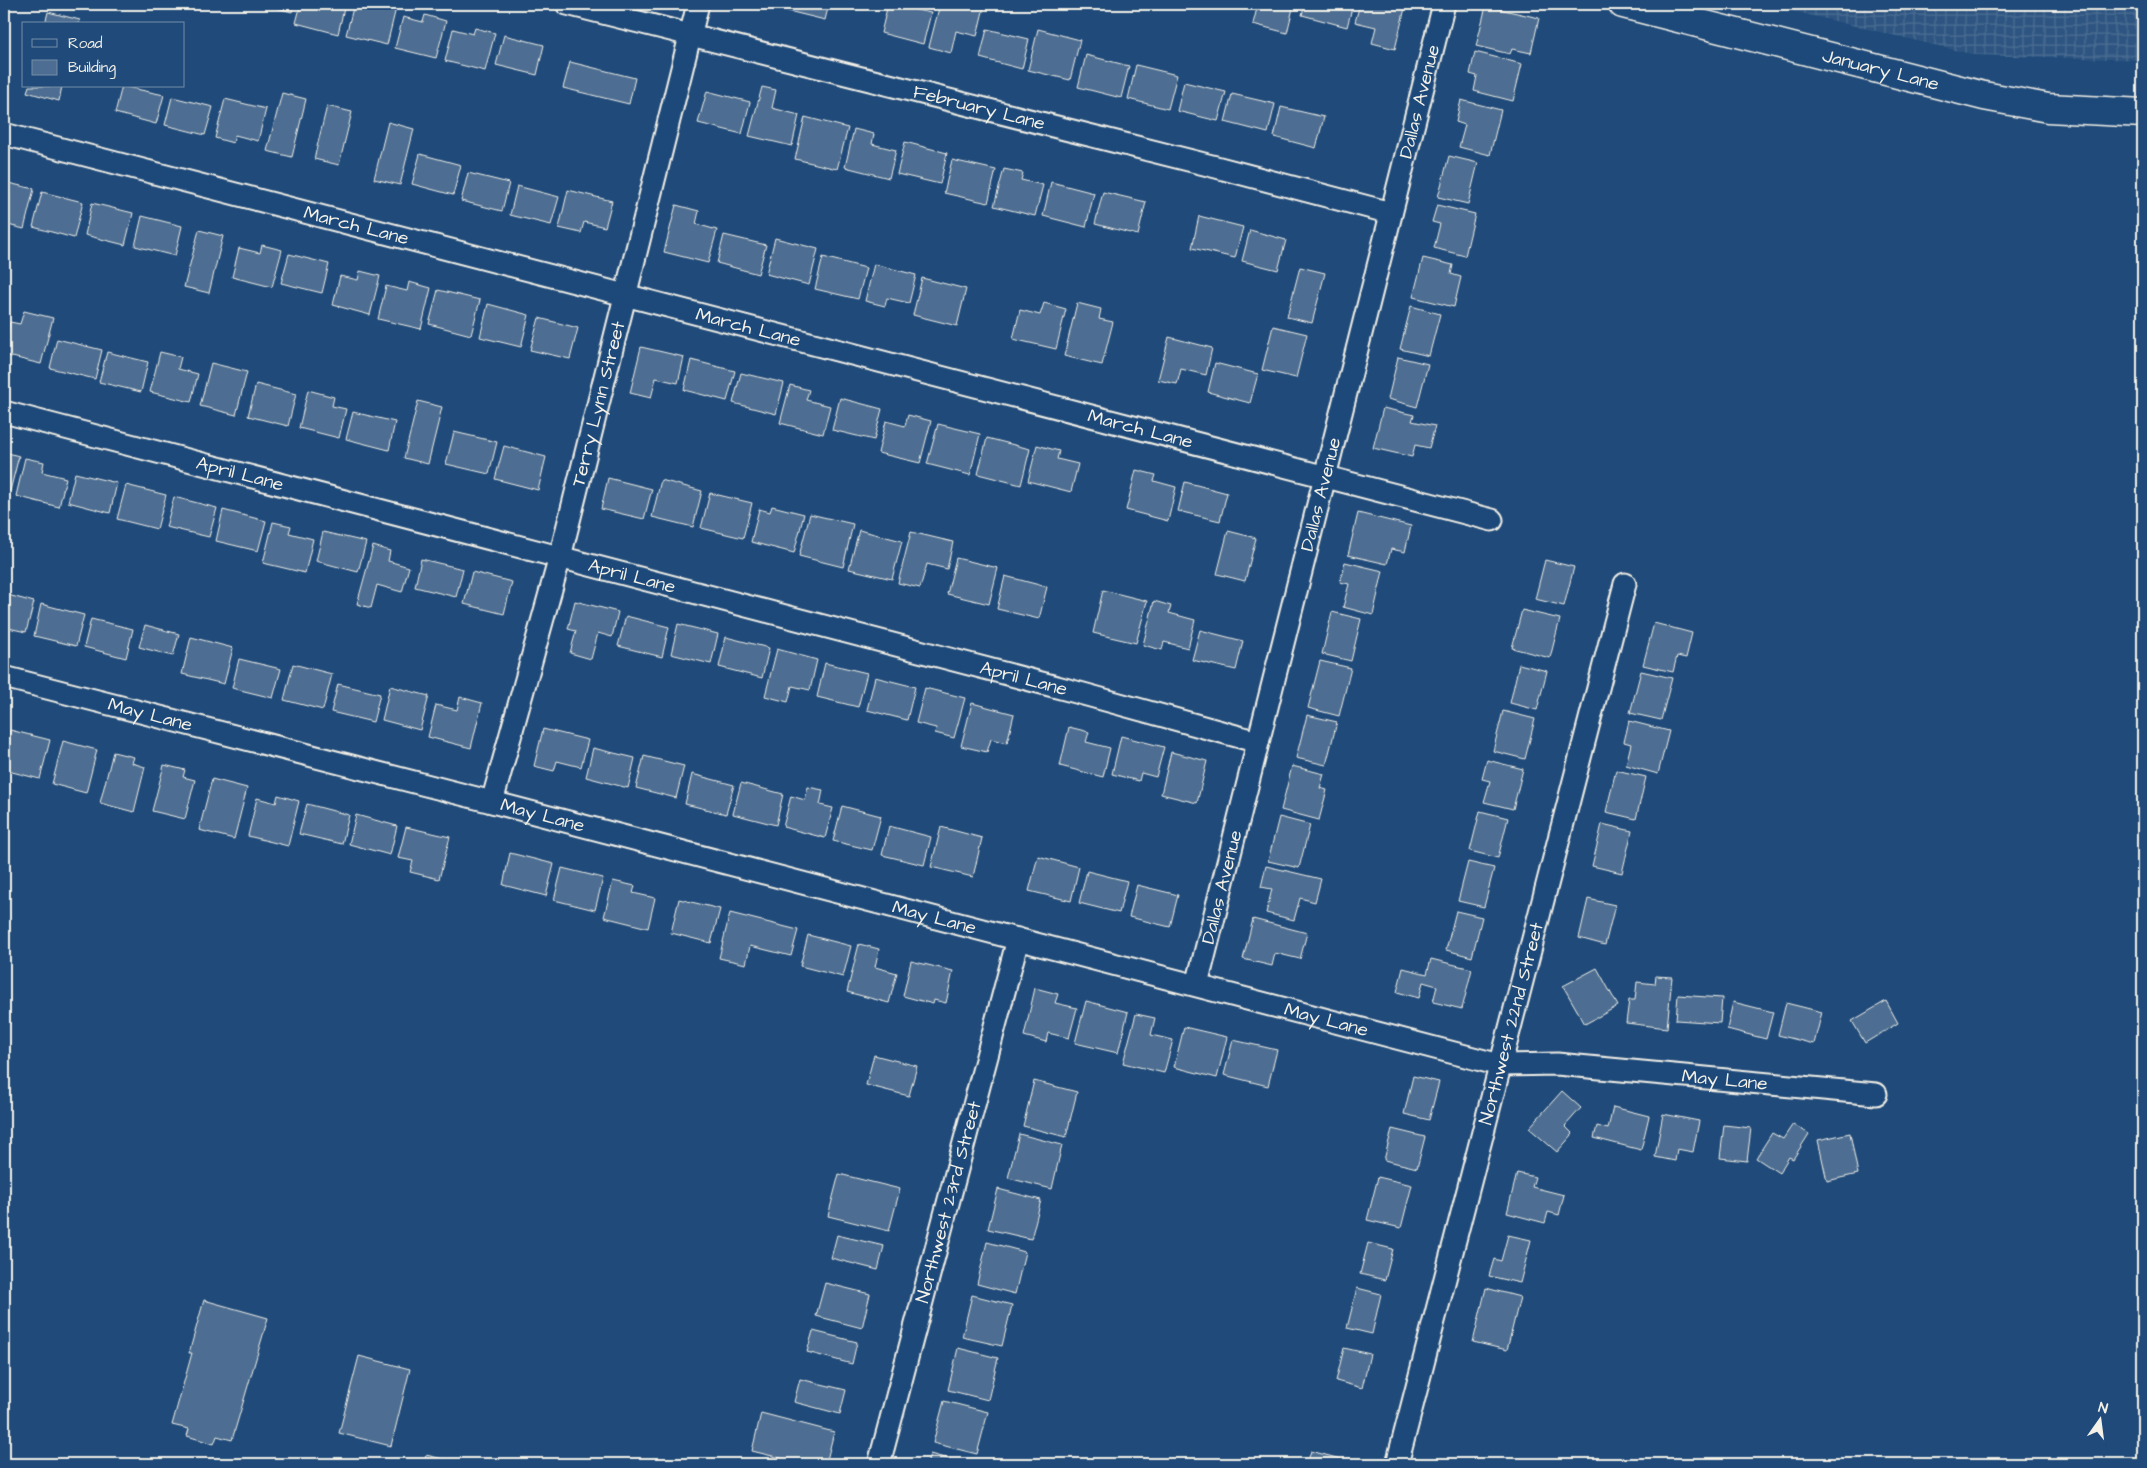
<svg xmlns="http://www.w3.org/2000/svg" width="2147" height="1468" viewBox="0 0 2147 1468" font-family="'Architects Daughter',sans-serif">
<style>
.industrial{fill:url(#industrial-grid)}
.building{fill:#4d6e92;stroke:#f4f1e8}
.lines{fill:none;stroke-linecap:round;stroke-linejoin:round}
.street-casing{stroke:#f4f1e8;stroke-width:25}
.secondary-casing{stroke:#f4f1e8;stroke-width:31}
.street{stroke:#1f4a7a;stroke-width:21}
.secondary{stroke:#1f4a7a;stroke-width:28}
.labels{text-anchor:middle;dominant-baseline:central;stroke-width:4.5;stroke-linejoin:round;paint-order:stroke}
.street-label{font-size:19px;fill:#f4f1e8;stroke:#1f4a7a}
</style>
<defs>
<pattern id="industrial-grid" width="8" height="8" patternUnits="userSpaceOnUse" patternTransform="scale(1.25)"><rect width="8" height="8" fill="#2d5581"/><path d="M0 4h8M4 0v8" fill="none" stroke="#4c6e93"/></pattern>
</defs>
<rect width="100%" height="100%" fill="#1f4a7a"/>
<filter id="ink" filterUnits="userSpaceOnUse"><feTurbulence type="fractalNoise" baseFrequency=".02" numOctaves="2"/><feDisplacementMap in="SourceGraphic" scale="10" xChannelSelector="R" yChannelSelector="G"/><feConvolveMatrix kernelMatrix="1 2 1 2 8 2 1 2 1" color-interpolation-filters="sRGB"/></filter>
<g filter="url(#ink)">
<polygon class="industrial" points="1764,4 2143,4 2143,60 1975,55"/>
<g class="building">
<polygon points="261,4 294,4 292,12"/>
<polygon points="301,4 345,4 338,34 296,23"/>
<polygon points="354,4 378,4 396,8 387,45 346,35"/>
<polygon points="782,4 829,4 825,20 780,9"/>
<polygon points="888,4 931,13 923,44 881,33"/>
<polygon points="940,4 969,4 984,7 977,36 956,31 951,53 929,47"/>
<polygon points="1258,4 1294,4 1287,33 1253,24"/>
<polygon points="1305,4 1353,4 1347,27 1302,15"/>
<polygon points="1360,4 1406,4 1395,49 1372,43 1376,27 1355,22"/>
<polygon points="1486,6 1539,18 1531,53 1512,49 1510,54 1476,46"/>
<polygon points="48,12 80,20 79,24 45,24"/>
<polygon points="425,15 446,21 436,58 395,48 403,17 423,22"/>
<polygon points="475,28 495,33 485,71 445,61 453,29 473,34"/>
<polygon points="987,29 1029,39 1022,69 980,58"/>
<polygon points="1038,29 1080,40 1070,80 1028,70"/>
<polygon points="504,35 544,45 537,75 496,65"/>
<polygon points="1475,52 1522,64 1513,101 1474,91 1477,76 1470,74"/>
<polygon points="1086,55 1129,66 1121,98 1078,87"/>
<polygon points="570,62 635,78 629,104 563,88"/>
<polygon points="1136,65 1177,75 1168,109 1128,99"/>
<polygon points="1184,82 1226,92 1218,121 1177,111"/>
<polygon points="29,86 62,86 59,101 27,92"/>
<polygon points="122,86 164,95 156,124 115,113"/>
<polygon points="762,87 776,90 772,108 799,115 792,146 749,136"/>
<polygon points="707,91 750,102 742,134 698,123"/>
<polygon points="282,93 306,99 292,157 267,151"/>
<polygon points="1232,94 1275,104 1268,133 1225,122"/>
<polygon points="172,97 213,107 205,135 165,125"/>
<polygon points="225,99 266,109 258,141 235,135 233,143 215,138"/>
<polygon points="1461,100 1501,110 1490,155 1459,147 1465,125 1456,122"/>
<polygon points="327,106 352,112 339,165 314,159"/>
<polygon points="1281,107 1324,117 1316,148 1274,137"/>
<polygon points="805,117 848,128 837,169 795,159"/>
<polygon points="388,122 414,129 400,185 374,179"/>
<polygon points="854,129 874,134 872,144 896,150 889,178 845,167"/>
<polygon points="905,142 947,153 940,184 897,174"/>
<polygon points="420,154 461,165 453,195 412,184"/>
<polygon points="1449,156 1478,163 1468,204 1438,197"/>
<polygon points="952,160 996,170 988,203 944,193"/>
<polygon points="1004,169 1023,173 1021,180 1043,185 1035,216 994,206"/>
<polygon points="468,173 509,183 502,211 461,201"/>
<polygon points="4,182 34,189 24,229 4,224"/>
<polygon points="1051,182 1094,193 1086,227 1043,216"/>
<polygon points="517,186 559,197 551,225 510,215"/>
<polygon points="568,190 612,201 605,227 584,222 581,233 559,228"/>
<polygon points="42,192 83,202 74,238 33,227"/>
<polygon points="1103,192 1146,202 1138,235 1095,224"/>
<polygon points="92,203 133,213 125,245 85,235"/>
<polygon points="676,205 699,211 696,224 717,230 708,263 664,252"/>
<polygon points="1437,205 1475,214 1465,256 1434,248 1440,224 1432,222"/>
<polygon points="142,216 182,226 175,256 135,246"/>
<polygon points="1199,216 1243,227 1235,258 1192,248"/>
<polygon points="199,230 223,236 209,293 184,287"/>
<polygon points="1250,230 1286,240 1278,270 1242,261"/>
<polygon points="724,235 766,245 758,274 717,263"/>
<polygon points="775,238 818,249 809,285 766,274"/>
<polygon points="262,245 282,250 272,287 232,277 239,248 260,253"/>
<polygon points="289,254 329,264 322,293 281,283"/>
<polygon points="823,257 866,268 858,299 815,289"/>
<polygon points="1423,258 1453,265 1451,274 1461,277 1454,307 1413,297"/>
<polygon points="874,264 916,275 909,303 887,298 885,306 865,301"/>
<polygon points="1300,267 1325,273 1312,323 1287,317"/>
<polygon points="360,271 380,276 370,315 333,305 340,276 358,280"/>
<polygon points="922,278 966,289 957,326 913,315"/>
<polygon points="409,282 431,288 421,329 378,319 386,286 407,291"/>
<polygon points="438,290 480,300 471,335 429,324"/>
<polygon points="1044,303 1066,309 1056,349 1013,339 1020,310 1040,315"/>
<polygon points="1077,303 1101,309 1099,319 1113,322 1102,365 1064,356"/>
<polygon points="488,304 529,315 521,347 480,337"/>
<polygon points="1411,306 1440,314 1429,356 1400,349"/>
<polygon points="24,311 53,318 41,364 4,355 10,322 20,324"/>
<polygon points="539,318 578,328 570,359 530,350"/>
<polygon points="1273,326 1307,334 1296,378 1262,370"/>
<polygon points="1169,337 1212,348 1206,375 1181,369 1177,384 1158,380"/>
<polygon points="57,339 102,350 95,379 50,368"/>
<polygon points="641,347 684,357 678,383 656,378 651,398 630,393"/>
<polygon points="107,352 148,362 141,392 99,382"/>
<polygon points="160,352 181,357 178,369 198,374 191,402 150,392"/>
<polygon points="1398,357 1428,364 1417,407 1388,399"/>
<polygon points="691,360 735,371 727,401 684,390"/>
<polygon points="211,363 247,372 236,415 200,406"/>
<polygon points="1215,363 1258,374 1250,403 1208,392"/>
<polygon points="741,373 784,383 776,414 733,403"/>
<polygon points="256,384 296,394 288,426 248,416"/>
<polygon points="790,385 809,390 806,400 830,406 823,434 780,423"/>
<polygon points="308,390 334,397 332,406 346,409 339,438 299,428"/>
<polygon points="840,398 882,409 874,440 832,430"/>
<polygon points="418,401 442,407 428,464 404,458"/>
<polygon points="1383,408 1414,415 1412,421 1435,426 1429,448 1415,445 1412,457 1373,448"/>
<polygon points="353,412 395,422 389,450 346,439"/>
<polygon points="908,415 931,421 920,463 878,453 886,421 905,426"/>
<polygon points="938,424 980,434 970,475 927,464"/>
<polygon points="454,432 497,442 489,474 446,464"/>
<polygon points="987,438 1030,449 1021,485 978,474"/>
<polygon points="1037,445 1059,451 1057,459 1078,464 1071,492 1028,481"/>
<polygon points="504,446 546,457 538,490 495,479"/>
<polygon points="4,452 19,456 10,491 4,489"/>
<polygon points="25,458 44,462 42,472 66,478 59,507 16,496"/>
<polygon points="1136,470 1156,475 1154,481 1176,487 1168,521 1126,510"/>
<polygon points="75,473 117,483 110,513 68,502"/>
<polygon points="608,478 652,489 644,519 601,509"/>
<polygon points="661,480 702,491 693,527 652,517"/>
<polygon points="1185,482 1227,493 1220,521 1178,511"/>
<polygon points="126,485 166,495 157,529 117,519"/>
<polygon points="710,493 752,503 743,538 701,528"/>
<polygon points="174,497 217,508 209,537 166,527"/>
<polygon points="772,506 804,514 794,553 751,542 759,509 770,512"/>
<polygon points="223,510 266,521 258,551 216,541"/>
<polygon points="1358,513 1411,526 1405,552 1391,549 1387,564 1348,555"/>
<polygon points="810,514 853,524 843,567 799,556"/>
<polygon points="273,522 291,526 289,533 313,539 305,573 263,563"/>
<polygon points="859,530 902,541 892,579 849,569"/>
<polygon points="1228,531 1256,538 1245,581 1217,574"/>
<polygon points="323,532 366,542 358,572 316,561"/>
<polygon points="911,532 953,542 947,569 927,564 920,588 898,583"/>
<polygon points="373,546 390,551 388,561 409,567 402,592 377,585 371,608 357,604"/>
<polygon points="956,558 998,568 989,604 947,594"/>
<polygon points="421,559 463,569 456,597 415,587"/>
<polygon points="1545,560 1574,567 1564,606 1535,599"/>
<polygon points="1345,562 1383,571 1373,615 1343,607 1349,584 1340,582"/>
<polygon points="472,572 512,582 504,614 464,604"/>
<polygon points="1005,576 1047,587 1039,619 997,609"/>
<polygon points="1103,590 1147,601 1136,643 1093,633"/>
<polygon points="4,594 34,602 26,632 4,627"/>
<polygon points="575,601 618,612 612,637 598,633 591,659 570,653 576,631 568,629"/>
<polygon points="1154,601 1171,606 1169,613 1195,620 1188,648 1164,642 1162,650 1143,645"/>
<polygon points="41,604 84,615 76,646 34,636"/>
<polygon points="1522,610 1560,619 1550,658 1512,648"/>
<polygon points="1332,612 1361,619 1351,661 1322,654"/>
<polygon points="626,616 669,627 662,657 618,646"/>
<polygon points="91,619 133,629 126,658 84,647"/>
<polygon points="1654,623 1692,633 1686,658 1677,656 1673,672 1643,665"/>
<polygon points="678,624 718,634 711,664 671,654"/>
<polygon points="145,625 179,634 173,656 139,647"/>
<polygon points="1200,630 1243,641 1236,670 1192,660"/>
<polygon points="191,637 233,648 224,684 182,674"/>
<polygon points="726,637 769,648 762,678 719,667"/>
<polygon points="777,649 817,660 810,690 792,686 788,702 765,696"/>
<polygon points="239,659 281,669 273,698 232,688"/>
<polygon points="1320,661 1351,668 1339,716 1308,708"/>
<polygon points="825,663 867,673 858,707 817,697"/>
<polygon points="293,664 332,674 323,710 284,700"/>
<polygon points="1519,664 1547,671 1537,710 1510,703"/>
<polygon points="1641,671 1672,678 1661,720 1630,713"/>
<polygon points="875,677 915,687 907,720 867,710"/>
<polygon points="338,684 380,694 373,722 331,712"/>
<polygon points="390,686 429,696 420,730 382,720"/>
<polygon points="925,688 965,698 954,738 935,733 936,728 916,723"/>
<polygon points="460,697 482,703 471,748 428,737 436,705 457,710"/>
<polygon points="972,703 1014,714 1007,743 991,739 987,752 961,746"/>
<polygon points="1503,711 1535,719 1525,759 1493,751"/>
<polygon points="1307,715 1337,722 1326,765 1296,758"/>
<polygon points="1629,721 1669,731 1658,774 1626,765 1631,744 1624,742"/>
<polygon points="1069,727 1089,732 1086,742 1110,748 1103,777 1060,766"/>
<polygon points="543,729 588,740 581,767 557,761 554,771 534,766"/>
<polygon points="10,730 50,740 40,779 4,770 4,756"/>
<polygon points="1121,736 1164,747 1156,777 1141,773 1139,781 1112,774"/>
<polygon points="63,741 97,750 86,793 52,784"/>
<polygon points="593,748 635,758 628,788 586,777"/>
<polygon points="113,752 134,757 132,763 145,767 134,812 100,803"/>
<polygon points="1171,752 1207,761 1197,803 1161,794"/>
<polygon points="644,756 684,766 676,798 636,788"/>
<polygon points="1487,760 1523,769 1513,809 1484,802 1490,781 1482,779"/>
<polygon points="164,765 185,770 183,777 195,780 185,819 152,811"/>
<polygon points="1292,766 1324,774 1320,788 1327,790 1319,820 1281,810"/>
<polygon points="1616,770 1646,777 1636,819 1606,812"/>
<polygon points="692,774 734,785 726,814 685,804"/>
<polygon points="212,779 247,788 234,839 199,830"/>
<polygon points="741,783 783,794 776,825 733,814"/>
<polygon points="808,787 823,790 820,805 833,808 825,838 783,827 791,796 805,800"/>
<polygon points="278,795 299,801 288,846 248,836 257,798 276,803"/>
<polygon points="307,804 349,815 342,844 299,834"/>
<polygon points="842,806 881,816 872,850 833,841"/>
<polygon points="1480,811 1508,818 1498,858 1470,851"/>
<polygon points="356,815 397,826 390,855 349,844"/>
<polygon points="1279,817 1310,825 1299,868 1268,861"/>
<polygon points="1602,824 1632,831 1622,873 1592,866"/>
<polygon points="889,826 931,837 924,865 882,855"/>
<polygon points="406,827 450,837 439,879 410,872 413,861 398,858"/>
<polygon points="941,827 982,838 973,877 931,867"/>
<polygon points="510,853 554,864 546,896 503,885"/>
<polygon points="1038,856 1079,867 1071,901 1029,891"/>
<polygon points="1468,862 1494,868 1484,907 1458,901"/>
<polygon points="1266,866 1321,879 1315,902 1300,898 1294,920 1266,913 1272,889 1261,887"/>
<polygon points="562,868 603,878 595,910 554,900"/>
<polygon points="1087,871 1127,881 1119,913 1079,903"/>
<polygon points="613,881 635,886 633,893 655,898 648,928 604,917"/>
<polygon points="1137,885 1178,895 1170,927 1129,917"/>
<polygon points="679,899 720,909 711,943 671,933"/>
<polygon points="1588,899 1615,905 1605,945 1579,938"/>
<polygon points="1456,911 1482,917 1472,957 1446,950"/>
<polygon points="730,913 798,930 791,956 750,946 746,964 719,958"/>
<polygon points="1253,919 1307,933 1300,959 1275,953 1272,966 1243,959"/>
<polygon points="808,935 851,946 843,977 800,966"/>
<polygon points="859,944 879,949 875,967 897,973 889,1003 847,992"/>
<polygon points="1431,959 1472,969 1462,1009 1433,1002 1437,986 1423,982 1419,998 1397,992 1403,968 1427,974"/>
<polygon points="911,961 953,971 946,1003 934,1000 933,1004 903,996"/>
<polygon points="1597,968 1618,1006 1585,1024 1563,986"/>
<polygon points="1656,976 1672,977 1667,1028 1626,1023 1629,1000 1635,1000 1637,982 1655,984"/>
<polygon points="1035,988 1058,994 1055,1003 1077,1008 1069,1038 1048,1033 1046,1042 1024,1036"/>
<polygon points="1678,995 1722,998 1720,1023 1676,1020"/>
<polygon points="1086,1001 1128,1012 1118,1053 1075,1043"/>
<polygon points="1886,1001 1898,1023 1865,1043 1852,1021"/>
<polygon points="1733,1002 1773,1012 1766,1039 1727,1029"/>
<polygon points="1786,1003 1822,1012 1814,1044 1778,1035"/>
<polygon points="1136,1014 1155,1018 1151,1035 1173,1040 1164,1073 1123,1063"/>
<polygon points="1184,1027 1227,1037 1217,1078 1174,1067"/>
<polygon points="1233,1040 1277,1050 1268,1086 1224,1075"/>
<polygon points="874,1055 917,1066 909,1096 866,1085"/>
<polygon points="1413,1076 1439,1082 1429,1120 1404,1114"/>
<polygon points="1034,1081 1077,1092 1066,1137 1023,1126"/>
<polygon points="1562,1091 1581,1108 1565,1126 1573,1134 1557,1152 1529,1128"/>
<polygon points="1613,1107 1649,1116 1641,1150 1594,1138 1597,1126 1608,1129"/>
<polygon points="1663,1114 1699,1121 1693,1152 1677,1149 1675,1161 1655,1157"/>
<polygon points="1793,1124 1809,1134 1793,1159 1789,1157 1779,1173 1756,1158 1772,1133 1783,1139"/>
<polygon points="1724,1125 1751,1128 1747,1161 1720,1158"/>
<polygon points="1392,1129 1425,1137 1417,1168 1384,1160"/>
<polygon points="1850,1133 1858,1174 1827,1181 1818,1140"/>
<polygon points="1019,1134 1062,1145 1052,1189 1008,1178"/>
<polygon points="1517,1173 1535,1177 1532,1187 1564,1195 1559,1215 1548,1212 1545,1223 1507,1213"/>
<polygon points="839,1174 900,1189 889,1231 828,1216"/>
<polygon points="1378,1177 1412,1185 1401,1228 1367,1220"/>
<polygon points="998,1189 1041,1200 1031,1239 988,1229"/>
<polygon points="837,1235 884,1246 878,1270 831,1258"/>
<polygon points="1508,1235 1531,1240 1520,1283 1489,1276 1494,1259 1501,1261"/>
<polygon points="987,1242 1025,1252 1015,1294 977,1284"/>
<polygon points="1368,1243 1393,1249 1385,1280 1360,1274"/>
<polygon points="825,1283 870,1294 862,1328 816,1316"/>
<polygon points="1357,1288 1381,1294 1372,1334 1347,1328"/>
<polygon points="1486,1288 1520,1297 1507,1350 1473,1342"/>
<polygon points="972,1295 1012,1305 1002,1346 962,1337"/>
<polygon points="204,1300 268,1318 232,1440 217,1436 214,1444 187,1436 189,1429 172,1425 192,1353 189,1353"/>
<polygon points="813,1331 857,1342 852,1364 807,1352"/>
<polygon points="958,1348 998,1358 988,1400 948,1390"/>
<polygon points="1344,1348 1370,1354 1362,1388 1336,1381"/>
<polygon points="359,1356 410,1369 391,1446 339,1433"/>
<polygon points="800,1379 846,1390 840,1414 794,1402"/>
<polygon points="944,1401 988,1412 977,1454 933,1443"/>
<polygon points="761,1413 834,1432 826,1464 805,1464 752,1451"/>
<polygon points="1311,1451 1344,1460 1343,1464 1307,1464"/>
<polygon points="930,1454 967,1464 927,1464"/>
<polygon points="426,1455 464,1464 424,1464"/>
</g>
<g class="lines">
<defs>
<g id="street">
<path id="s1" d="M567,4L1216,167L1391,213"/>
<path id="s2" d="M4,134L1492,520"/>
<path id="s3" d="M4,412L1076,692L1258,742"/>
<path id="s4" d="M4,677L492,802L1500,1065L1557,1064L1876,1094"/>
<path id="s5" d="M492,802L560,557L698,4"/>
<path id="s6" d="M1197,985L1444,4"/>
<path id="s7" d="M879,1464L1018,939"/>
<path id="s8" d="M1397,1464L1625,584"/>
</g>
<g id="secondary">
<path id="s9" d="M1623,4L1984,96L2048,108L2143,113"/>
</g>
</defs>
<use href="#street" class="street-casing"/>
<use href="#secondary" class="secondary-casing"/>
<use href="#street" class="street"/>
<use href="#secondary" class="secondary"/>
</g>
</g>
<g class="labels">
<g class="street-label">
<text stroke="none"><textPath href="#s9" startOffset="266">January Lane</textPath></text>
<text stroke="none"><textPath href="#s6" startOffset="911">Dallas Avenue</textPath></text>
<text stroke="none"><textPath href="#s1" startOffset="425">February Lane</textPath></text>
<text stroke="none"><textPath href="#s2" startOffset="364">March Lane</textPath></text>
<text stroke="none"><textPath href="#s2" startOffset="769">March Lane</textPath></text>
<text stroke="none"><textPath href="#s5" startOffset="412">Terry Lynn Street</textPath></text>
<text stroke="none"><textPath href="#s2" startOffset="1174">March Lane</textPath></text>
<text stroke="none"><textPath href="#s3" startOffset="244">April Lane</textPath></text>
<text stroke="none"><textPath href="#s6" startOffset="506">Dallas Avenue</textPath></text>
<text stroke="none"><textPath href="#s3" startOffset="649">April Lane</textPath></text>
<text stroke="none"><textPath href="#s3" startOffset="1054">April Lane</textPath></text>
<text stroke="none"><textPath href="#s4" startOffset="151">May Lane</textPath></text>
<text stroke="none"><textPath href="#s4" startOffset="556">May Lane</textPath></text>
<text stroke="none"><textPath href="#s6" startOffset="101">Dallas Avenue</textPath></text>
<text stroke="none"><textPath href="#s4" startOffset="961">May Lane</textPath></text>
<text stroke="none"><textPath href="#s4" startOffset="1366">May Lane</textPath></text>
<text stroke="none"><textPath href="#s8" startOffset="455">Northwest 22nd Street</textPath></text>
<text stroke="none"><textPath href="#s4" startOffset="1771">May Lane</textPath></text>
<text stroke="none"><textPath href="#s7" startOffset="271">Northwest 23rd Street</textPath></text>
</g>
</g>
<rect width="2147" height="1468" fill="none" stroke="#1f4a7a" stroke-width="20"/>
<rect x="10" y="10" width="2127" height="1448" fill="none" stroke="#f4f1e8" stroke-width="2" filter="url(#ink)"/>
<rect x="22" y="22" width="162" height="65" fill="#1f4a7a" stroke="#748da6"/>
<rect x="32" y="39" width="25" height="8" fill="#1f4a7a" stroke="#748da6"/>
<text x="68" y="48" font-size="15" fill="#f4f1e8">Road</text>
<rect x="32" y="60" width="25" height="15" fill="#4d6e92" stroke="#748da6"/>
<text x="68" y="72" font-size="15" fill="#f4f1e8">Building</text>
<g transform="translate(2100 1420) rotate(14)" stroke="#1f4a7a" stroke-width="4" paint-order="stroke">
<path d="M0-4L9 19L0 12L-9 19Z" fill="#f4f1e8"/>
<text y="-8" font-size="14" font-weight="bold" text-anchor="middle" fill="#f4f1e8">N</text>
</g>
</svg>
